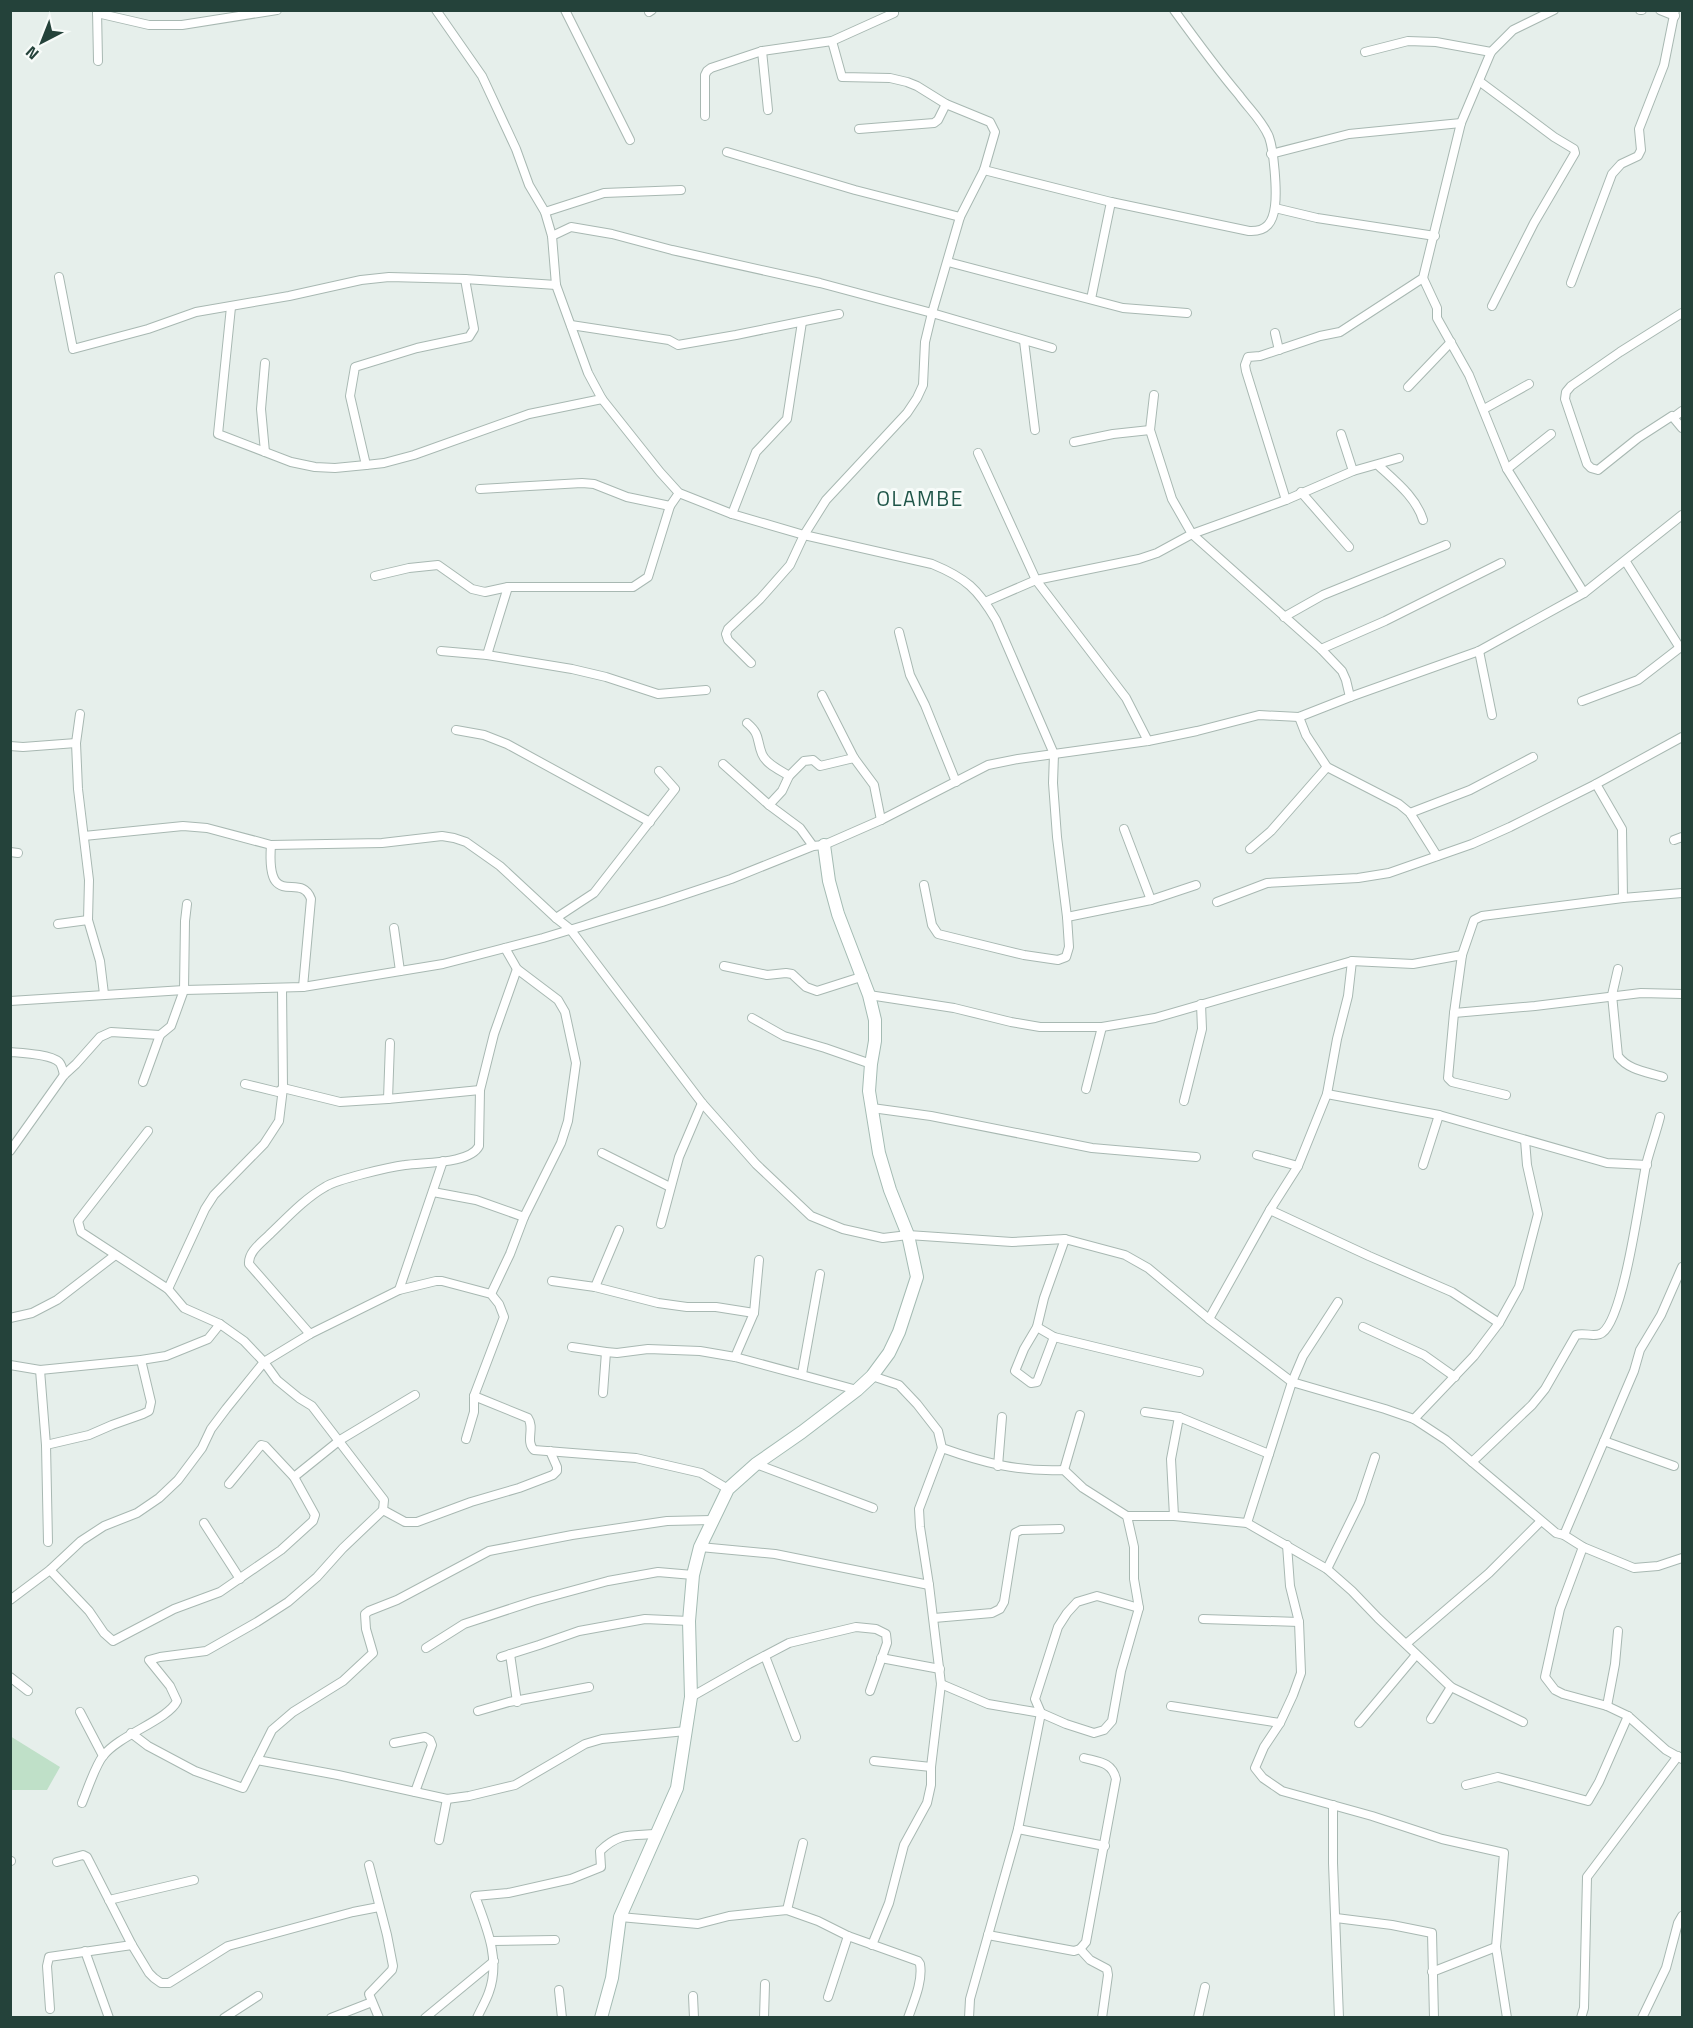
<svg xmlns="http://www.w3.org/2000/svg" width="1693" height="2028" viewBox="0 0 1693 2028" font-family="'Titillium Web',sans-serif">
<style>
.green{fill:#bfe0c8}
.lines{fill:none;stroke-linecap:round;stroke-linejoin:round}
.street-casing{stroke:#a8b8b2;stroke-width:10}
.secondary-casing{stroke:#a4bbb3;stroke-width:14}
.street{stroke:#fff;stroke-width:8}
.secondary{stroke:#fff;stroke-width:12}
.labels{text-anchor:middle;dominant-baseline:central;stroke-width:6;stroke-linejoin:round;paint-order:stroke}
.quarter-label{font-size:21px;letter-spacing:1.5px;fill:#1f5548;stroke:#f7fbf9}
</style>
<rect width="100%" height="100%" fill="#e6efeb"/>
<polygon class="green" points="10,1736 60,1767 47,1790 11,1790"/>
<g class="lines">
<defs>
<g id="street">
<polyline points="97,10 98,61"/>
<path d="M436,10L482,76L516,149L529,185L545,212L552,236L556,285L588,373L602,399L660,472L679,493L732,514L804,535L932,564C966,578 978,589 996,620L1054,754L1053,783L1057,837L1067,917L1069,947L1066,957L1058,960L1024,955L938,934L932,925L924,885"/>
<polyline points="565,10 630,140"/>
<polyline points="1640,10 1642,10"/>
<polyline points="1660,10 1675,16"/>
<polyline points="649,12 652,10"/>
<polyline points="97,13 149,25 182,25 277,10"/>
<polyline points="762,51 768,110"/>
<polyline points="1365,52 1408,41 1436,42 1491,52"/>
<polyline points="1479,81 1554,137 1574,149 1575,153 1534,223 1492,306"/>
<polyline points="705,116 705,75 707,71 711,68 762,51 832,41 894,13"/>
<polyline points="859,129 934,123 938,120 946,104"/>
<polyline points="727,152 855,190 960,217"/>
<polyline points="1271,154 1349,134 1461,123"/>
<path d="M984,170L1111,202L1249,231C1267,232 1273,222 1275,206C1277,190 1274,151 1269,137C1262,120 1249,109 1239,95C1216,68 1195,39 1174,10"/>
<polyline points="1275,208 1317,218 1435,236"/>
<polyline points="545,212 604,193 681,190"/>
<polyline points="552,236 571,227 612,234 672,250 820,283 932,313 1052,348"/>
<polyline points="948,262 1123,308 1187,313"/>
<polyline points="59,277 73,349 148,329 196,312 289,296 361,280 389,277 465,279 556,285"/>
<polyline points="1423,278 1437,308 1437,318 1469,375 1507,469 1584,593"/>
<polyline points="1571,283 1612,174 1621,164 1638,156 1641,150 1639,129 1664,65 1675,10"/>
<polyline points="1091,299 1111,202"/>
<polyline points="231,307 218,434 291,462 315,467 335,468 366,465 384,463 414,455 529,414 602,399"/>
<polyline points="1682,313 1620,352 1571,386 1566,392 1565,399 1587,464 1591,468 1598,470 1638,438 1672,416 1682,428"/>
<polyline points="571,325 669,340 678,345 736,335 839,314"/>
<polyline points="1275,333 1279,350"/>
<polyline points="1024,341 1035,430"/>
<polyline points="265,363 261,409 265,452"/>
<polyline points="1408,387 1451,342"/>
<polyline points="1154,395 1150,430 1172,499 1192,534 1321,649 1342,671 1346,680 1350,697"/>
<polyline points="1484,409 1529,384"/>
<polyline points="1674,417 1682,411"/>
<polyline points="1341,434 1353,471"/>
<polyline points="1074,442 1113,434 1150,430"/>
<polyline points="978,453 1036,580 1126,698 1148,741"/>
<polyline points="366,465 350,396 355,367 417,348 469,337 474,329 465,279"/>
<path d="M1378,465C1395,481 1416,497 1423,520"/>
<polyline points="1507,469 1551,434"/>
<polyline points="480,489 582,483 594,484 627,497 670,506"/>
<polyline points="1301,492 1349,547"/>
<polyline points="1286,500 1246,371 1245,365 1248,357 1260,356 1320,336 1340,332 1423,278 1461,123 1491,52 1513,30 1554,10"/>
<polyline points="732,514 756,452 787,419 802,322"/>
<polyline points="1626,562 1680,648"/>
<polyline points="375,576 409,568 438,565 472,589 485,592 508,587 633,587 648,577 670,506 679,493"/>
<polyline points="985,602 1036,580 1139,559 1157,553 1192,534 1286,500 1353,471 1399,458"/>
<polyline points="1284,617 1323,595 1446,545"/>
<polyline points="899,632 910,675 925,705 956,782"/>
<polyline points="1321,649 1385,621 1501,563"/>
<polyline points="441,651 487,655 572,669 606,677 658,694 706,690"/>
<polyline points="1479,651 1492,715"/>
<polyline points="487,655 508,587"/>
<polyline points="751,663 728,640 726,634 728,629 760,599 790,565 804,535 826,500 907,413 917,398 923,385 925,342 932,313 960,217 984,170 995,132 990,122 946,104 917,86 907,82 890,78 842,77 832,41"/>
<polyline points="822,695 854,758 874,785 881,820"/>
<polyline points="1582,701 1638,680 1682,646"/>
<polyline points="80,714 76,743 78,789 89,880 88,920 100,961 104,994"/>
<polyline points="1299,717 1306,735 1327,767 1399,804 1410,813 1437,856"/>
<path d="M747,723C761,735 756,739 762,754C766,764 780,770 789,776"/>
<polyline points="456,730 484,735 507,744 650,822"/>
<polyline points="10,746 23,747 76,743"/>
<polyline points="723,764 769,805 782,791 789,776 804,761 813,760 820,766 854,758"/>
<polyline points="1596,784 1622,829 1623,898"/>
<polyline points="769,805 800,828 813,846"/>
<polyline points="1410,813 1470,790 1533,757"/>
<polyline points="1124,829 1151,900"/>
<polyline points="84,836 183,826 207,828 271,845 382,843 442,836 454,838 466,842 500,866 556,918 570,929 702,1103 756,1164 811,1216 843,1229 883,1238 908,1235 1012,1242 1065,1239 1125,1255 1148,1268 1209,1319 1292,1382 1385,1409 1414,1419 1446,1440 1556,1533 1564,1535 1583,1547 1634,1568 1658,1566 1682,1558"/>
<polyline points="1674,840 1682,837"/>
<path d="M271,845C266,913 301,870 311,899L303,987"/>
<polyline points="1250,849 1271,831 1327,767"/>
<polyline points="10,852 18,853"/>
<polyline points="1217,902 1267,883 1358,878 1389,873 1472,844 1510,827 1596,784 1682,737"/>
<polyline points="1067,917 1151,900 1196,885"/>
<polyline points="556,918 594,893 675,789 659,771"/>
<polyline points="58,924 88,920"/>
<polyline points="394,928 400,971"/>
<polyline points="724,966 767,975 786,973 792,974 806,987 817,991 864,976"/>
<path d="M1618,969L1612,995L1618,1056C1628,1070 1647,1072 1663,1077"/>
<polyline points="869,995 954,1008 1011,1022 1040,1027 1102,1027 1155,1018 1352,961 1413,964 1462,955"/>
<polyline points="10,1001 184,990 303,987 443,964 543,938 662,902 731,879 813,846 824,845 881,820 988,765 1018,759 1148,741 1197,731 1259,715 1299,717 1350,697 1479,651 1584,593 1682,515"/>
<polyline points="1454,1013 1535,1006 1641,993 1682,994"/>
<polyline points="752,1018 784,1036 825,1048 871,1064"/>
<path d="M10,1052C22,1053 50,1054 59,1062C62,1065 63,1071 64,1075"/>
<polyline points="143,1082 160,1035 171,1026 184,990 185,921 187,904"/>
<polyline points="245,1084 278,1092 283,1088 340,1102 388,1099 480,1090"/>
<polyline points="1086,1089 1102,1027"/>
<polyline points="1327,1094 1439,1115 1607,1163 1647,1165"/>
<polyline points="1506,1095 1452,1082 1448,1078 1454,1013 1462,955 1474,920 1482,916 1623,898 1682,893"/>
<polyline points="388,1099 390,1043"/>
<polyline points="1184,1101 1202,1029 1201,1004"/>
<polyline points="872,1108 931,1116 1092,1148 1196,1157"/>
<polyline points="10,1151 64,1075 76,1064 100,1037 111,1032 160,1035"/>
<polyline points="602,1153 670,1187"/>
<polyline points="1257,1155 1298,1166"/>
<polyline points="1423,1165 1439,1115"/>
<polyline points="433,1192 476,1200 524,1217"/>
<polyline points="1270,1210 1369,1256 1452,1292 1499,1323"/>
<polyline points="661,1224 679,1157 702,1103"/>
<polyline points="552,1281 595,1287 658,1303 687,1307 716,1307 754,1313"/>
<polyline points="595,1287 619,1230"/>
<polyline points="168,1289 205,1209 214,1195 264,1144 279,1121 283,1088 282,988"/>
<polyline points="399,1290 443,1161"/>
<polyline points="491,1294 510,1254 524,1217 561,1143 568,1121 576,1063 565,1012 558,1000 517,969 505,948"/>
<polyline points="10,1318 32,1313 57,1300 114,1256"/>
<polyline points="1209,1319 1270,1210 1298,1166 1327,1094 1337,1039 1348,996 1352,961"/>
<polyline points="1037,1327 1054,1337 1199,1372"/>
<polyline points="1363,1327 1424,1355 1455,1377"/>
<path d="M310,1334L249,1264C248,1252 261,1243 269,1235C286,1219 304,1199 325,1187C337,1179 390,1167 405,1165C424,1162 470,1164 479,1146L480,1090L494,1034L517,969"/>
<polyline points="1054,1337 1037,1382 1031,1383 1015,1371 1024,1349 1037,1327 1044,1298 1065,1239"/>
<polyline points="572,1347 606,1352 617,1353 648,1349 700,1351 735,1357 857,1390"/>
<polyline points="735,1357 754,1313 759,1260"/>
<polyline points="10,1365 40,1370 141,1360 166,1356 208,1339 220,1324"/>
<polyline points="40,1370 46,1445 48,1542"/>
<polyline points="802,1374 820,1274"/>
<path d="M872,1376L899,1385L917,1404L938,1431L942,1448C984,1463 1019,1472 1064,1470L1083,1488L1127,1516L1134,1547V1579L1139,1608L1121,1671L1112,1721L1104,1730L1094,1733L1066,1724L1041,1713L988,1704L941,1684"/>
<polyline points="603,1393 606,1352"/>
<path d="M474,1396L528,1418C535,1428 525,1441 534,1450L636,1458L701,1473L728,1489"/>
<polyline points="1145,1412 1179,1417 1269,1454"/>
<polyline points="1414,1419 1474,1356 1499,1323 1519,1287 1538,1214 1527,1165 1525,1140"/>
<polyline points="1604,1441 1674,1466"/>
<polyline points="46,1445 89,1435 112,1425 143,1414 149,1411 151,1402 141,1360"/>
<path d="M1472,1462L1532,1405L1545,1389L1576,1335C1584,1332 1595,1338 1602,1333C1624,1318 1640,1195 1646,1165C1650,1149 1656,1133 1660,1117"/>
<polyline points="756,1464 873,1508"/>
<polyline points="998,1466 1002,1417"/>
<polyline points="1064,1470 1080,1415"/>
<polyline points="294,1477 340,1440 415,1395"/>
<polyline points="383,1510 405,1522 417,1522 471,1502 519,1488 553,1475 557,1471 557,1467 550,1451"/>
<polyline points="1127,1516 1174,1516 1247,1523 1327,1569 1352,1591 1378,1618 1451,1687 1523,1722"/>
<polyline points="1174,1516 1171,1459 1179,1417"/>
<polyline points="204,1523 240,1579"/>
<polyline points="1247,1523 1292,1382 1303,1356 1338,1302"/>
<polyline points="1564,1535 1634,1371 1640,1350 1661,1315 1682,1267"/>
<polyline points="1287,1545 1290,1586 1299,1622 1301,1673 1293,1695 1280,1723 1264,1747 1255,1768 1263,1778 1282,1791 1372,1816 1442,1839 1504,1853 1496,1947 1507,2018"/>
<polyline points="700,1547 775,1554 929,1585"/>
<polyline points="1583,1547 1560,1609 1545,1677 1555,1690 1563,1694 1607,1706 1628,1716 1666,1750 1682,1759"/>
<polyline points="1327,1569 1360,1502 1375,1457"/>
<polyline points="50,1570 89,1611 104,1633 113,1641 174,1609 220,1592 281,1550 313,1521 315,1515 294,1477 265,1446 261,1445 257,1450 229,1484"/>
<polyline points="10,1600 50,1570 81,1541 104,1526 137,1513 159,1498 178,1480 202,1448 211,1429 226,1409 264,1362 310,1334 399,1290 436,1281 442,1281 491,1294 499,1304 504,1317 474,1396 474,1412 466,1439"/>
<polyline points="934,1618 992,1613 1000,1609 1004,1602 1015,1533 1021,1530 1060,1529"/>
<polyline points="1203,1619 1299,1622"/>
<polyline points="1406,1644 1489,1573 1540,1522"/>
<polyline points="426,1648 464,1624 534,1601 608,1581 658,1572 693,1575"/>
<polyline points="510,1654 517,1702"/>
<polyline points="765,1656 796,1737"/>
<polyline points="501,1657 539,1645 579,1631 645,1619 689,1621"/>
<polyline points="881,1658 940,1669"/>
<polyline points="10,1677 28,1691"/>
<polyline points="691,1697 749,1664 789,1643 856,1627 876,1629 886,1634 887,1643 870,1691"/>
<polyline points="1171,1706 1280,1723"/>
<polyline points="1607,1706 1615,1664 1618,1631"/>
<polyline points="478,1711 509,1702 589,1687"/>
<polyline points="80,1712 103,1756"/>
<polyline points="1431,1719 1451,1687"/>
<polyline points="1359,1723 1416,1655"/>
<polyline points="131,1733 148,1746 195,1771 243,1788 272,1730 293,1712 343,1681 373,1653 366,1629 365,1614 369,1611 397,1600 489,1551 572,1535 667,1521 712,1520"/>
<polyline points="394,1743 425,1737 430,1740 432,1745 415,1792"/>
<polyline points="257,1760 338,1775 447,1799 469,1796 515,1785 585,1744 602,1739 686,1731"/>
<polyline points="874,1761 931,1767"/>
<polyline points="1466,1785 1498,1777 1588,1801 1599,1782 1628,1716"/>
<path d="M82,1803C87,1791 95,1766 103,1756C119,1735 168,1720 177,1701L170,1686L149,1660L160,1657L206,1651L257,1622L288,1602L317,1577L343,1548L383,1510L384,1500L312,1406L299,1398L277,1380L264,1362L244,1341L220,1324L184,1308L168,1289L81,1232L78,1221L148,1131"/>
<polyline points="1333,1805 1333,1863 1339,2018"/>
<polyline points="1018,1829 1105,1846"/>
<polyline points="439,1840 447,1799"/>
<polyline points="10,1861 11,1861"/>
<polyline points="57,1862 83,1855 87,1857 132,1945 149,1973 154,1978 161,1983 169,1983 228,1946 353,1912 379,1907"/>
<polyline points="369,1865 387,1935 393,1966 392,1970 369,1994 379,2018"/>
<polyline points="109,1900 194,1880"/>
<polyline points="787,1910 803,1843"/>
<path d="M620,1917L698,1924L729,1916L787,1910L818,1921L848,1936L918,1961L920,1964C923,1981 914,2001 908,2018"/>
<polyline points="1336,1918 1392,1925 1432,1933 1434,2018"/>
<path d="M988,1935L1074,1951L1080,1949L1086,1942L1116,1779C1112,1762 1099,1762 1084,1758"/>
<polyline points="492,1941 555,1940"/>
<polyline points="872,1945 889,1903 904,1845 927,1803 931,1785 931,1767 941,1684 929,1585 920,1527 919,1509 942,1448"/>
<polyline points="1080,1949 1090,1960 1107,1969 1108,1975 1102,2018"/>
<polyline points="85,1951 109,2018"/>
<polyline points="1432,1972 1496,1947"/>
<polyline points="559,1990 562,2018"/>
<polyline points="693,1996 694,2018"/>
<polyline points="828,1997 848,1936"/>
<polyline points="50,2009 47,1966 49,1957 132,1945"/>
<polyline points="224,2018 258,1996"/>
<polyline points="331,2018 372,2002"/>
<polyline points="425,2018 494,1961"/>
<path d="M477,2018C481,2009 486,2001 489,1992C501,1959 486,1926 475,1896L508,1893L571,1879L601,1867L600,1851C620,1832 630,1836 656,1834"/>
<polyline points="764,2018 765,1984"/>
<polyline points="969,2018 970,1999 1018,1829 1041,1713 1035,1699 1058,1627 1067,1613 1077,1602 1097,1596 1139,1608"/>
<polyline points="1198,2018 1205,1987"/>
<polyline points="1581,2018 1584,2008 1587,1877 1678,1756"/>
<polyline points="1642,2018 1666,1968 1678,1923 1682,1916"/>
</g>
<polyline id="secondary" points="601,2018 612,1978 620,1917 677,1788 691,1697 689,1621 693,1575 700,1547 728,1489 756,1464 802,1432 857,1390 872,1376 889,1353 899,1332 917,1277 908,1235 890,1190 879,1153 869,1091 871,1064 875,1041 875,1020 869,995 838,914 829,881 824,845"/>
</defs>
<use href="#street" class="street-casing"/>
<use href="#secondary" class="secondary-casing"/>
<use href="#street" class="street"/>
<use href="#secondary" class="secondary"/>
</g>
<g class="labels">
<g class="quarter-label">
<text x="920" y="498">OLAMBE</text>
</g>
</g>
<rect width="1693" height="2028" fill="none" stroke="#24423a" stroke-width="24"/>
<g transform="translate(42 42) rotate(222)" stroke="#f7fbf9" stroke-width="4.5" paint-order="stroke">
<path d="M0-4.5L10 22L0 15L-10 22Z" fill="#24423a"/>
<text y="-9" font-size="16" font-weight="bold" text-anchor="middle" fill="#24423a">N</text>
</g>
</svg>
